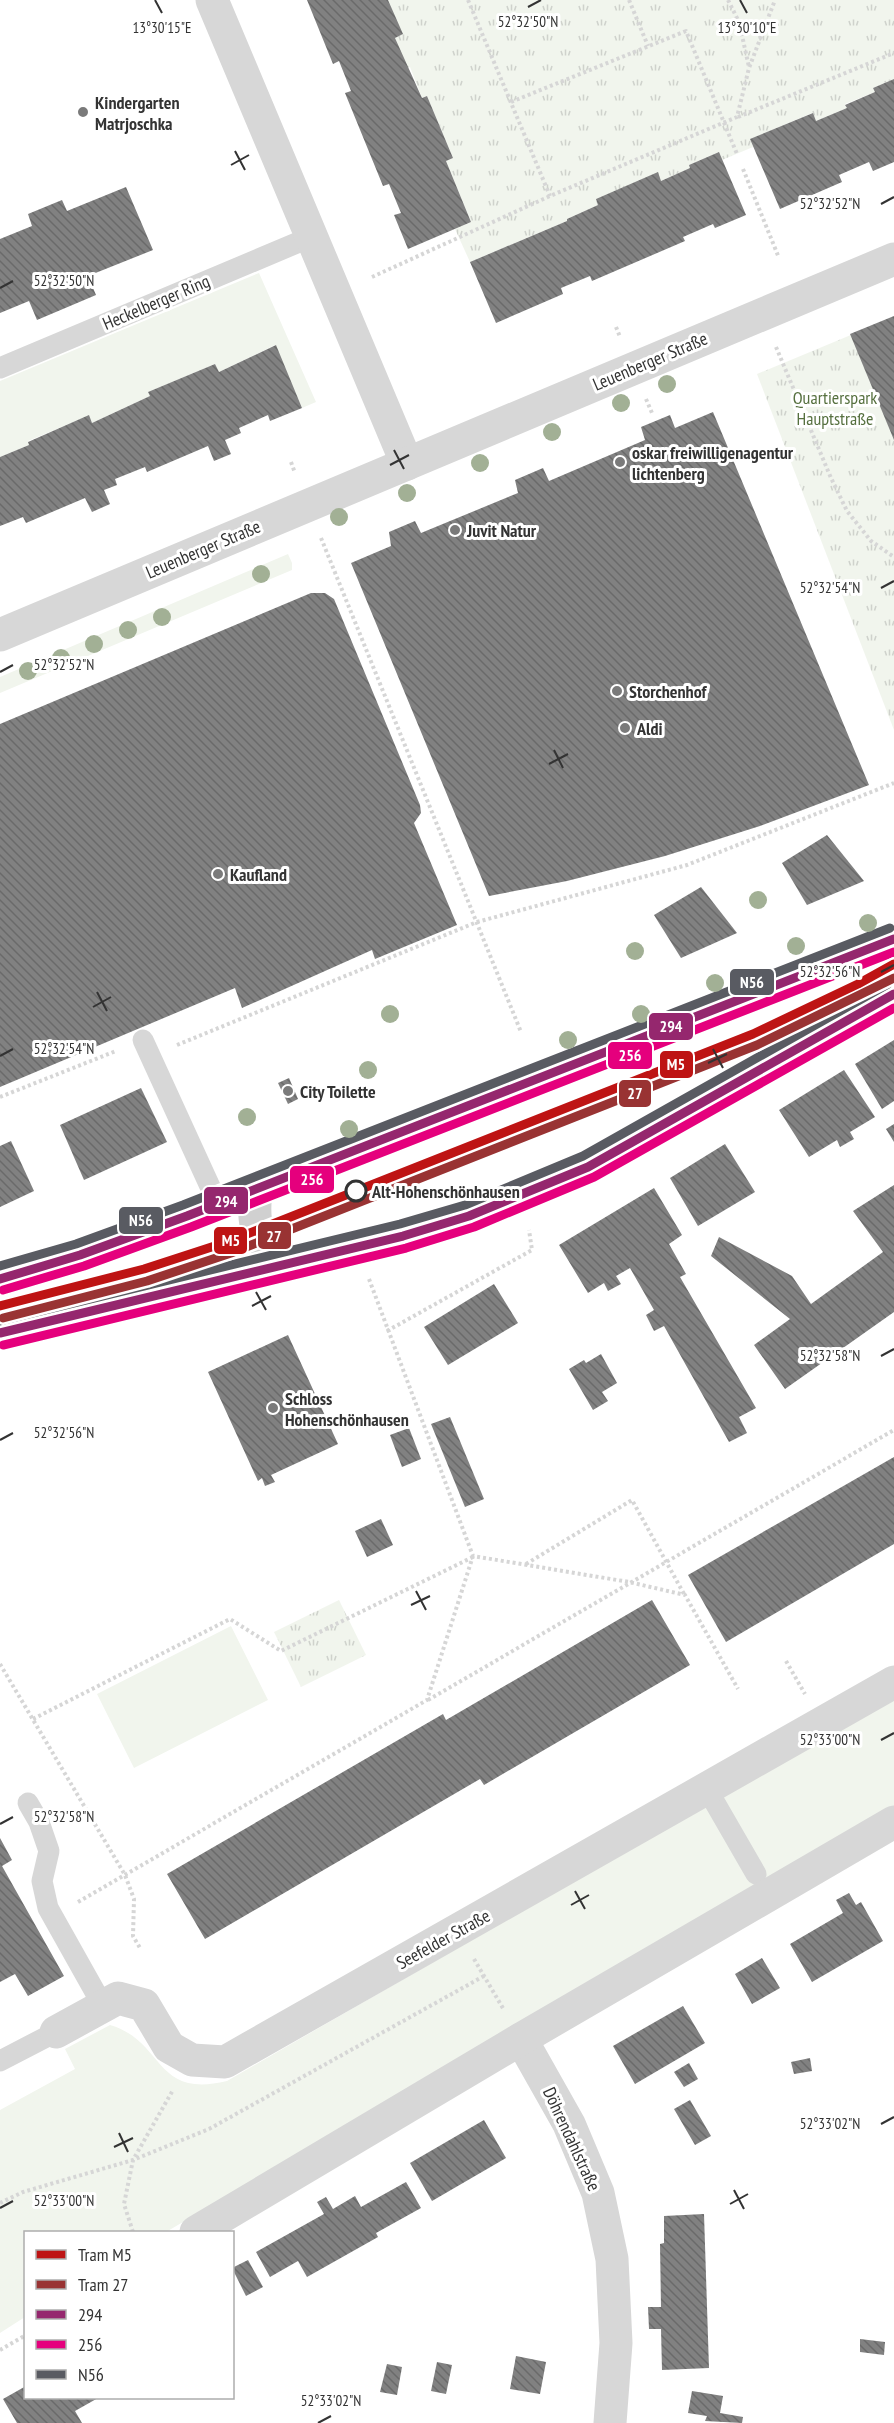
<svg xmlns="http://www.w3.org/2000/svg" width="894" height="2423" viewBox="0 0 894 2423" font-family="'PT Sans Narrow',sans-serif">
<style>
.grass{fill:#f1f5ed}
.park{fill:url(#park-tufts)}
.building{fill:url(#building-back-hatch)}
.lines{fill:none;stroke-linecap:round;stroke-linejoin:round}
.path{stroke:#d6d6d6;stroke-width:4;stroke-dasharray:3 3;stroke-linecap:butt}
.service{stroke:#d7d7d7;stroke-width:21}
.minor{stroke:#d7d7d7;stroke-width:33}
.secondary{stroke:#d0d0d0;stroke-width:33}
.bus-1-casing{stroke:#fff;stroke-width:14}
.bus-2-casing{stroke:#fff;stroke-width:14}
.bus-3-casing{stroke:#fff;stroke-width:14}
.bus-1{stroke:#95276e;stroke-width:9}
.bus-2{stroke:#e5007d;stroke-width:9}
.bus-3{stroke:#595b62;stroke-width:9}
.tram-1-casing{stroke:#fff;stroke-width:14}
.tram-2-casing{stroke:#fff;stroke-width:14}
.tram-1{stroke:#be1414;stroke-width:9}
.tram-2{stroke:#933;stroke-width:9}
.tree{fill:#a2b095}
.ticks{fill:none;stroke:#333;stroke-width:2}
.poi-dot{fill:#7a7a7a;stroke:#fff;stroke-width:2}
.stop-dot{fill:#fff;stroke:#333;stroke-width:3}
.labels{text-anchor:middle;dominant-baseline:central;stroke-width:6;stroke-linejoin:round;paint-order:stroke}
.poi-label{font-size:18px;font-weight:bold;fill:#333;stroke:#fff;text-anchor:start}
.street-label{font-size:18px;fill:#333;stroke:#fff}
.park-label{font-size:18px;fill:#56703f;stroke:#fff}
.stop-label{font-size:18px;font-weight:bold;fill:#333;stroke:#fff;text-anchor:start}
.ticks-label{font-size:15px;text-anchor:middle;fill:#333;stroke:#fff;stroke-width:6;stroke-linejoin:round;paint-order:stroke}
.line-badge{stroke:#fff;stroke-width:2}
.badge-label{font-size:16px;text-anchor:middle;font-weight:bold;fill:#fff}
</style>
<defs>
<pattern id="park-tufts" width="24" height="20" patternUnits="userSpaceOnUse" patternTransform="scale(1.5)"><rect width="24" height="20" fill="#f1f5ed"/><path d="M3 7l-1-3M5 7V3M7 7l1-3M15 17l-1-3M17 17v-4M19 17l1-3" fill="none" stroke="#cfd2cc"/></pattern>
<pattern id="building-back-hatch" width="6" height="6" patternUnits="userSpaceOnUse" patternTransform="scale(1.5)"><rect width="6" height="6" fill="#818181"/><path d="M-1 5l2 2M0 0l6 6M5-1l2 2" fill="none" stroke="#6a6a6a"/></pattern>
</defs>
<rect width="100%" height="100%" fill="#fff"/>
<g class="grass">
<polygon points="259,273 316,402 302,408 275,345 219,372 215,364 148,392 150,396 92,423 88,416 28,441 29,445 0,457 0,381"/>
<polygon points="288,554 292,563 292,570 0,693 0,677"/>
<polygon points="231,1626 268,1700 134,1768 97,1694"/>
<path d="M894,1696V1806L166,2232H26L25,2317L0,2333V2110L75,2069L65,2049L110,2025C165,2041 153,2099 227,2081Z"/>
</g>
<g class="park">
<polygon points="388,0 894,0 894,79 873,88 875,92 845,104 847,108 816,121 812,113 751,139 753,147 722,160 719,152 689,165 690,168 661,181 657,173 596,199 598,205 567,219 567,221 470,262 455,229 471,222 446,161 453,158 427,96 422,98 410,67 407,68 395,38 402,34"/>
<polygon points="894,317 894,730 757,374"/>
<polygon points="339,1600 366,1655 301,1687 274,1632"/>
</g>
<g class="building">
<polygon points="307,0 388,0 403,34 395,38 422,98 427,96 453,158 446,161 471,222 408,249 394,215 401,213 389,184 383,186 345,93 351,91 339,61 333,64"/>
<polygon points="894,79 894,162 873,171 869,162 839,175 842,182 780,209 750,139 813,113 816,121 847,108 845,105 875,92 873,88"/>
<polygon points="719,152 746,215 715,228 713,224 683,237 685,241 592,281 590,276 561,288 563,294 496,323 470,262 567,221 567,219 598,205 596,199 658,172 661,181 690,168 689,165"/>
<polygon points="126,187 153,250 88,276 96,295 37,320 29,301 0,313 0,239 32,226 28,214 62,200 67,211"/>
<polygon points="894,316 894,440 850,334"/>
<polygon points="276,345 302,408 270,421 268,415 239,428 241,433 225,440 231,454 214,461 208,446 147,472 145,467 115,479 117,485 104,490 110,504 92,512 85,498 26,523 23,517 0,526 0,457 29,445 28,442 89,415 92,423 150,396 148,392 215,364 219,372"/>
<polygon points="713,412 869,785 760,826 665,856 567,881 489,896 351,563 391,546 389,532 415,521 421,533 518,493 515,480 543,468 549,481 645,440 641,427 670,415 675,428"/>
<polygon points="311,593 325,593 334,599 420,805 421,813 414,823 457,925 375,959 372,950 242,1008 235,988 0,1087 0,724"/>
<polygon points="827,835 864,881 807,905 782,863"/>
<polygon points="701,887 737,933 681,958 654,915"/>
<polygon points="894,1040 894,1101 882,1109 855,1064"/>
<polygon points="844,1070 875,1117 850,1132 854,1139 840,1147 837,1140 809,1157 779,1110"/>
<polygon points="289,1078 298,1099 288,1104 278,1083"/>
<polygon points="141,1088 167,1142 84,1180 60,1125"/>
<polygon points="894,1124 894,1142 886,1129"/>
<polygon points="11,1141 34,1191 0,1207 0,1146"/>
<polygon points="725,1144 755,1192 698,1226 670,1178"/>
<polygon points="894,1185 894,1312 785,1389 754,1345 790,1319 711,1256 719,1237 792,1276 811,1304 883,1252 853,1211"/>
<polygon points="654,1188 682,1235 669,1244 686,1274 680,1277 756,1408 739,1417 747,1433 729,1442 664,1326 654,1331 646,1315 654,1310 630,1268 616,1276 621,1284 608,1291 604,1283 588,1293 559,1245"/>
<polygon points="494,1284 518,1323 448,1365 424,1327"/>
<polygon points="288,1335 338,1444 271,1475 275,1482 265,1486 262,1478 258,1481 208,1372"/>
<polygon points="601,1354 617,1383 602,1392 608,1401 593,1410 569,1369 584,1360 586,1363"/>
<polygon points="450,1417 484,1499 465,1507 431,1424"/>
<polygon points="409,1428 421,1459 402,1467 390,1435"/>
<polygon points="894,1457 894,1544 726,1642 688,1575"/>
<polygon points="381,1519 393,1545 367,1557 355,1531"/>
<polygon points="652,1600 690,1665 484,1785 480,1779 205,1939 167,1874 443,1714 446,1720"/>
<polygon points="0,1838 12,1860 2,1866 64,1976 28,1996 15,1974 0,1982"/>
<polygon points="849,1893 856,1905 861,1902 883,1941 812,1982 790,1944 843,1913 836,1900"/>
<polygon points="762,1958 780,1988 752,2004 735,1974"/>
<polygon points="683,2006 705,2043 635,2084 613,2046"/>
<polygon points="810,2058 812,2071 794,2074 791,2062"/>
<polygon points="689,2063 698,2079 684,2087 674,2072"/>
<polygon points="690,2100 711,2136 695,2145 674,2109"/>
<polygon points="484,2120 506,2158 432,2201 410,2163"/>
<polygon points="406,2182 421,2208 376,2233 378,2237 307,2277 298,2261 270,2277 256,2252 324,2214 317,2202 326,2197 333,2209 355,2196 361,2207"/>
<polygon points="704,2214 709,2368 662,2370 661,2329 649,2329 648,2307 661,2307 660,2244 664,2243 664,2216"/>
<polygon points="248,2260 263,2287 246,2296 232,2268"/>
<polygon points="860,2339 885,2342 884,2355 860,2352"/>
<polygon points="516,2356 546,2362 540,2394 510,2389"/>
<polygon points="437,2362 452,2365 446,2394 431,2391"/>
<polygon points="387,2364 402,2367 397,2395 380,2392"/>
<polygon points="26,2386 26,2398 98,2398 75,2411 82,2423 17,2423 3,2399"/>
<polygon points="692,2391 723,2396 720,2413 743,2417 742,2423 705,2421 707,2416 688,2413"/>
</g>
<g class="lines">
<g class="path">
<polyline points="468,0 550,196"/>
<polyline points="629,0 648,46"/>
<polyline points="728,0 739,22 749,67"/>
<polyline points="511,102 686,31 737,154"/>
<polyline points="738,117 894,53"/>
<polyline points="743,169 779,258"/>
<polyline points="372,277 550,196 737,117 749,68 775,0"/>
<polyline points="616,327 620,337"/>
<polyline points="776,347 831,478 847,511 871,541 894,557"/>
<polyline points="646,399 652,413"/>
<polyline points="291,462 295,473"/>
<polyline points="321,538 521,1032"/>
<polyline points="177,1045 477,922 687,865 894,783"/>
<polyline points="0,1097 116,1051"/>
<polyline points="369,1279 473,1556 629,1582 685,1595 738,1689"/>
<polyline points="387,1331 532,1250 529,1230"/>
<polyline points="526,1564 632,1500 684,1594"/>
<polyline points="786,1661 805,1694"/>
<polyline points="0,1664 125,1875 134,1899 133,1936 140,1948"/>
<polyline points="428,1700 894,1430"/>
<polyline points="33,1719 230,1619 281,1651 473,1557"/>
<polyline points="78,1902 427,1700 473,1556"/>
<polyline points="474,1959 504,2010"/>
<polyline points="0,2203 23,2192 133,2160 209,2129 484,1976"/>
<polyline points="133,2232 124,2204 133,2160 173,2090"/>
<polyline points="0,2350 26,2335"/>
</g>
<g class="service">
<polyline points="0,368 311,237"/>
<polyline points="143,1040 218,1204"/>
<polyline points="707,1789 756,1874"/>
<polyline points="28,1803 39,1822 49,1851 42,1881 48,1908 103,2006"/>
<polyline points="0,2061 56,2032"/>
</g>
<g class="minor">
<polyline points="212,0 407,464"/>
<polyline points="0,635 894,259"/>
<polyline points="56,2032 118,1998 144,2005 169,2047 192,2060 225,2062 894,1682"/>
<polyline points="521,2039 569,2124 598,2193 612,2259 616,2343 610,2423"/>
<polyline points="196,2232 521,2039 894,1822"/>
</g>
<g class="secondary">
<path d="M256,1188C252,1228 256,1236 283,1265"/>
<polyline points="0,1279 80,1255 187,1216 894,939"/>
<polyline points="0,1333 403,1236 469,1216 588,1167 894,994"/>
</g>
<defs>
<g id="bus-1">
<polyline points="0,1279 80,1255 187,1216 894,939"/>
<polyline points="0,1333 403,1236 469,1216 588,1167 894,994"/>
</g>
<g id="bus-2">
<polyline points="3,1290 84,1266 191,1227 894,952"/>
<polyline points="3,1345 406,1248 474,1227 594,1177 894,1008"/>
</g>
<g id="bus-3">
<polyline points="0,1266 76,1244 183,1205 890,928"/>
<polyline points="0,1321 400,1224 465,1205 583,1156 888,984"/>
</g>
</defs>
<use href="#bus-1" class="bus-1-casing"/>
<use href="#bus-2" class="bus-2-casing"/>
<use href="#bus-3" class="bus-3-casing"/>
<use href="#bus-1" class="bus-1"/>
<use href="#bus-2" class="bus-2"/>
<use href="#bus-3" class="bus-3"/>
<defs>
<polyline id="tram-1" points="0,1306 144,1269 227,1242 753,1034 858,984 894,964"/>
<polyline id="tram-2" points="3,1318 147,1281 231,1253 757,1045 894,978"/>
</defs>
<use href="#tram-1" class="tram-1-casing"/>
<use href="#tram-2" class="tram-2-casing"/>
<use href="#tram-1" class="tram-1"/>
<use href="#tram-2" class="tram-2"/>
</g>
<g class="tree">
<circle cx="667" cy="384" r="9"/>
<circle cx="621" cy="403" r="9"/>
<circle cx="552" cy="432" r="9"/>
<circle cx="480" cy="463" r="9"/>
<circle cx="407" cy="493" r="9"/>
<circle cx="339" cy="517" r="9"/>
<circle cx="261" cy="574" r="9"/>
<circle cx="162" cy="617" r="9"/>
<circle cx="128" cy="630" r="9"/>
<circle cx="94" cy="644" r="9"/>
<circle cx="61" cy="658" r="9"/>
<circle cx="28" cy="671" r="9"/>
<circle cx="758" cy="900" r="9"/>
<circle cx="868" cy="923" r="9"/>
<circle cx="796" cy="946" r="9"/>
<circle cx="635" cy="951" r="9"/>
<circle cx="715" cy="983" r="9"/>
<circle cx="390" cy="1014" r="9"/>
<circle cx="641" cy="1014" r="9"/>
<circle cx="568" cy="1040" r="9"/>
<circle cx="368" cy="1070" r="9"/>
<circle cx="247" cy="1117" r="9"/>
<circle cx="349" cy="1129" r="9"/>
</g>
<path class="ticks" d="M155,0L162,13M740,0L747,13M528,7L541,0M235,151L245,170M231,165L249,155M881,204L894,197M0,288L13,281M394,450L404,469M390,465L409,455M881,588L894,581M0,672L13,665M554,750L563,768M549,764L568,754M881,972L894,965M97,992L107,1011M93,1007L111,997M713,1049L723,1068M0,1056L13,1049M708,1063L727,1054M256,1292L266,1310M252,1306L271,1296M881,1356L894,1349M0,1440L13,1433M416,1591L426,1610M411,1605L430,1596M881,1740L894,1733M0,1824L13,1817M575,1891L585,1909M571,1905L589,1895M881,2124L894,2117M119,2133L128,2152M114,2147L133,2138M734,2190L744,2209M730,2204L748,2194M0,2208L13,2201M318,2423L331,2416"/>
<g class="poi-dot">
<circle cx="83" cy="112" r="6"/>
<circle cx="620" cy="462" r="6"/>
<circle cx="455" cy="530" r="6"/>
<circle cx="617" cy="691" r="6"/>
<circle cx="625" cy="728" r="6"/>
<circle cx="218" cy="874" r="6"/>
<circle cx="288" cy="1091" r="6"/>
<circle cx="273" cy="1408" r="6"/>
</g>
<circle class="stop-dot" cx="356" cy="1191" r="10"/>
<g class="labels">
<g class="poi-label">
<text x="95" y="102">Kindergarten<tspan x="95" dy="21">Matrjoschka</tspan></text>
<text x="632" y="452">oskar freiwilligenagentur<tspan x="632" dy="21">lichtenberg</tspan></text>
<text x="467" y="530">Juvit Natur</text>
<text x="629" y="691">Storchenhof</text>
<text x="637" y="728">Aldi</text>
<text x="230" y="874">Kaufland</text>
<text x="300" y="1091">City Toilette</text>
<text x="285" y="1398">Schloss<tspan x="285" dy="21">Hohenschönhausen</tspan></text>
</g>
<g class="street-label">
<text transform="translate(156 302) rotate(-23)">Heckelberger Ring</text>
<text transform="translate(650 361) rotate(-23)">Leuenberger Straße</text>
<text transform="translate(203 549) rotate(-23)">Leuenberger Straße</text>
<text transform="translate(443 1939) rotate(-29)">Seefelder Straße</text>
<text transform="translate(572 2139) rotate(65)">Döhrendahlstraße</text>
</g>
<g class="park-label">
<text x="835" y="397">Quartierspark<tspan x="835" dy="21">Hauptstraße</tspan></text>
</g>
<g class="stop-label">
<text x="372" y="1191">Alt-Hohenschönhausen</text>
</g>
</g>
<g class="ticks-label">
<text x="528" y="27">52°32'50"N</text>
<text x="162" y="33">13°30'15"E</text>
<text x="747" y="33">13°30'10"E</text>
<text x="830" y="209">52°32'52"N</text>
<text x="64" y="286">52°32'50"N</text>
<text x="830" y="593">52°32'54"N</text>
<text x="64" y="670">52°32'52"N</text>
<text x="830" y="977">52°32'56"N</text>
<text x="64" y="1054">52°32'54"N</text>
<text x="830" y="1361">52°32'58"N</text>
<text x="64" y="1438">52°32'56"N</text>
<text x="830" y="1745">52°33'00"N</text>
<text x="64" y="1822">52°32'58"N</text>
<text x="830" y="2129">52°33'02"N</text>
<text x="64" y="2206">52°33'00"N</text>
<text x="331" y="2406">52°33'02"N</text>
</g>
<g class="line-badge">
<rect x="729" y="968" width="46" height="28" rx="6" fill="#595b62"/>
<rect x="648" y="1012" width="46" height="29" rx="6" fill="#95276e"/>
<rect x="607" y="1041" width="46" height="29" rx="6" fill="#e5007d"/>
<rect x="659" y="1050" width="35" height="29" rx="6" fill="#be1414"/>
<rect x="618" y="1079" width="34" height="29" rx="6" fill="#933"/>
<rect x="289" y="1165" width="46" height="29" rx="6" fill="#e5007d"/>
<rect x="203" y="1186" width="46" height="29" rx="6" fill="#95276e"/>
<rect x="118" y="1206" width="46" height="29" rx="6" fill="#595b62"/>
<rect x="257" y="1221" width="35" height="29" rx="6" fill="#933"/>
<rect x="213" y="1226" width="35" height="29" rx="6" fill="#be1414"/>
</g>
<g class="badge-label">
<text x="752" y="988">N56</text>
<text x="671" y="1032">294</text>
<text x="630" y="1061">256</text>
<text x="676" y="1070">M5</text>
<text x="635" y="1099">27</text>
<text x="312" y="1185">256</text>
<text x="226" y="1207">294</text>
<text x="141" y="1226">N56</text>
<text x="274" y="1242">27</text>
<text x="231" y="1246">M5</text>
</g>
<rect x="24" y="2231" width="210" height="168" fill="#ffffff" stroke="#adadad" stroke-width="1.5"/>
<rect x="36" y="2250" width="30" height="9" fill="#be1414" stroke="#adadad" stroke-width="1.5"/>
<text x="78" y="2261" font-size="18" fill="#333333">Tram M5</text>
<rect x="36" y="2280" width="30" height="9" fill="#993333" stroke="#adadad" stroke-width="1.5"/>
<text x="78" y="2291" font-size="18" fill="#333333">Tram 27</text>
<rect x="36" y="2310" width="30" height="9" fill="#95276e" stroke="#adadad" stroke-width="1.5"/>
<text x="78" y="2321" font-size="18" fill="#333333">294</text>
<rect x="36" y="2340" width="30" height="9" fill="#e5007d" stroke="#adadad" stroke-width="1.5"/>
<text x="78" y="2351" font-size="18" fill="#333333">256</text>
<rect x="36" y="2370" width="30" height="9" fill="#595b62" stroke="#adadad" stroke-width="1.5"/>
<text x="78" y="2381" font-size="18" fill="#333333">N56</text>
</svg>
